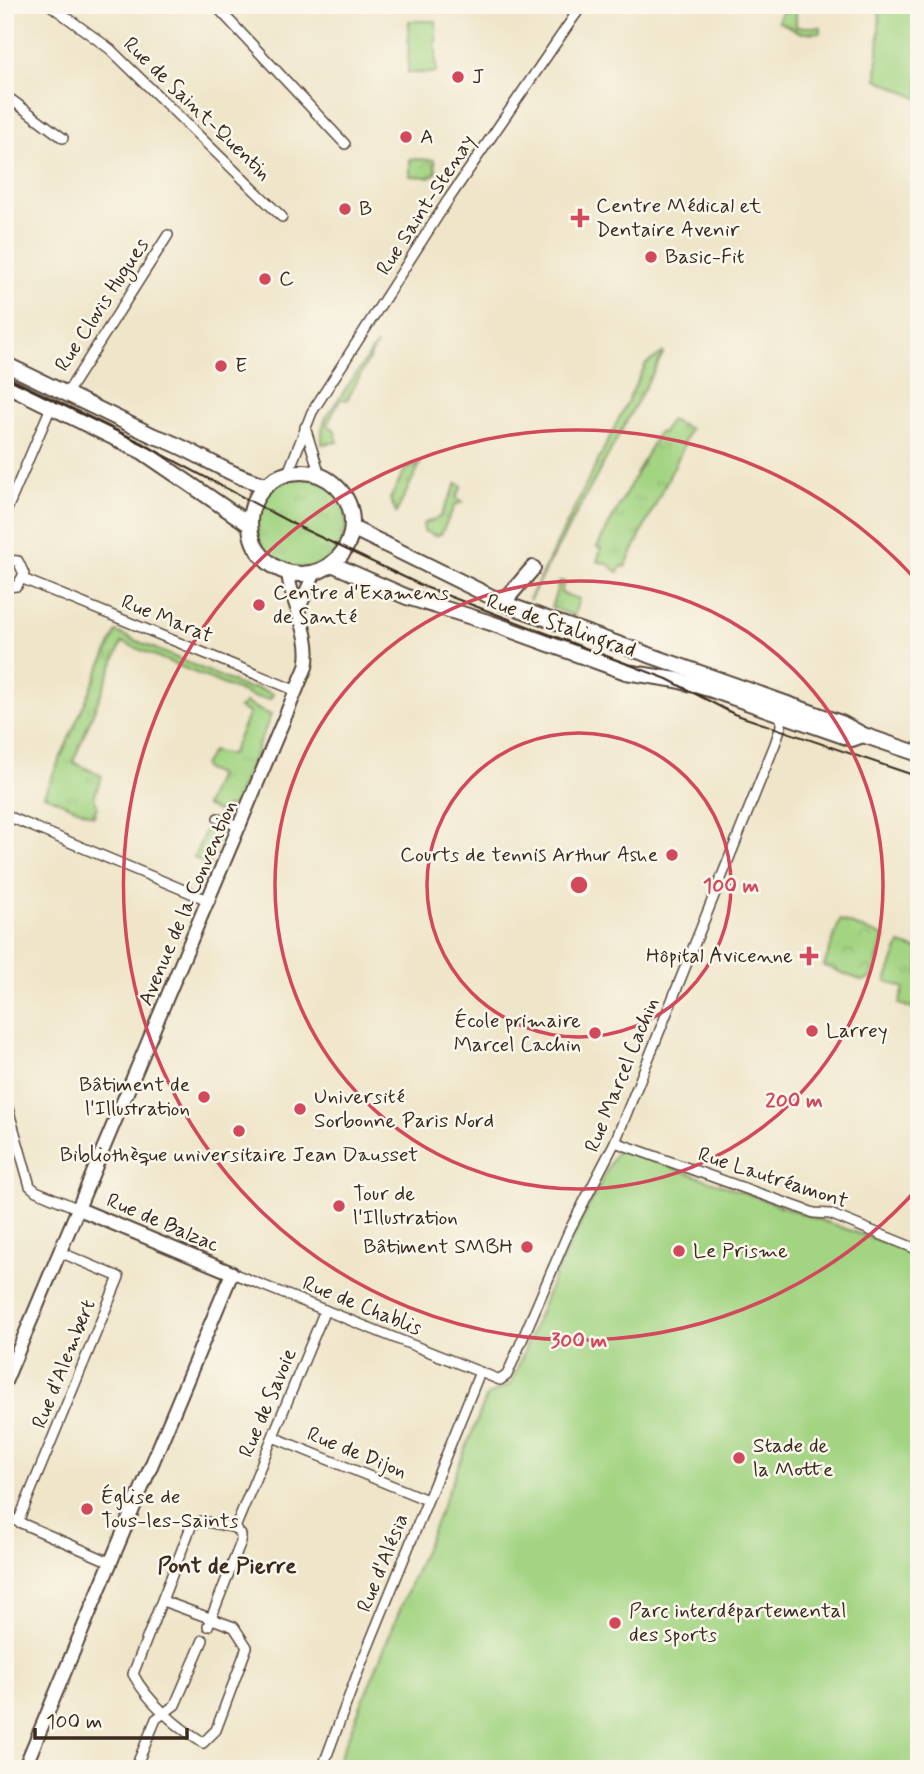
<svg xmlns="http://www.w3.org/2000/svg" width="924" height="1774" viewBox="0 0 924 1774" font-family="Mynerve,sans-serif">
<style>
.grass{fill:url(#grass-tufts);stroke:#6f7f50;stroke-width:2}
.park{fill:url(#park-crowns);stroke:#6f7f50;stroke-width:2}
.garden{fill:#a3d482;stroke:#6f7f50;stroke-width:2}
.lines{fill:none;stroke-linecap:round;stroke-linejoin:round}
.street-casing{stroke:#564638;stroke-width:12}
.secondary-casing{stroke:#564638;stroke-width:16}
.primary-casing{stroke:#564638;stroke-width:18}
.street{stroke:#fff;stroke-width:9}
.secondary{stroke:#fff;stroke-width:12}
.primary{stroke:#fff;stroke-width:14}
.tram{stroke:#3b2a1e;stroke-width:2}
.ring{fill:none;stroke:#d1495b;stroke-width:3.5}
.poi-dot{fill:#d1495b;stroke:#fbf7ec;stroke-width:2.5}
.labels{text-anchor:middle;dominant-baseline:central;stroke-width:5;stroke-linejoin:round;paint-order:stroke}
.poi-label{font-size:21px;fill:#3b2a1e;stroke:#fbf7ec;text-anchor:start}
.street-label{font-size:21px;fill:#3b2a1e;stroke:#fbf7ec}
.neighbourhood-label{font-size:23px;font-weight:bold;fill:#3b2a1e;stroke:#fbf7ec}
.centre{fill:#d1495b;stroke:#fbf7ec;stroke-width:3.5}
.ring-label{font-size:21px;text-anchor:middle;font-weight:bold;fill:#d1495b;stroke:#fbf7ec;stroke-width:5;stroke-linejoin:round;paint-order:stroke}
</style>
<defs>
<pattern id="grass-tufts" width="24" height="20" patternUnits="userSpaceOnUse" patternTransform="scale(1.75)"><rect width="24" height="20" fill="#a3d482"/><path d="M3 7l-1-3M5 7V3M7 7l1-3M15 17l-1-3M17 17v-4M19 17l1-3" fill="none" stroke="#8db670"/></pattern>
<pattern id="park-crowns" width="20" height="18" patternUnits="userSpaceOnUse" patternTransform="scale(1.75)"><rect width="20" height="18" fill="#a3d482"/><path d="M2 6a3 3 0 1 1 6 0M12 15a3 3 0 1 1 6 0" fill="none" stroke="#8db670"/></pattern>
</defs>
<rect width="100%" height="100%" fill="#fbf7ec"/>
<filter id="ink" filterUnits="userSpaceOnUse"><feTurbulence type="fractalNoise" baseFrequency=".0143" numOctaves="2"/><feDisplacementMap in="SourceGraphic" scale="14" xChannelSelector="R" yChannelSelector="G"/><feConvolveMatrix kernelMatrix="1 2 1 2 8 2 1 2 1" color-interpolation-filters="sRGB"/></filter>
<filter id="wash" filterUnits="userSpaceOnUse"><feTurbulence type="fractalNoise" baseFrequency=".00686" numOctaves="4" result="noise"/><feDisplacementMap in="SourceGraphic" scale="28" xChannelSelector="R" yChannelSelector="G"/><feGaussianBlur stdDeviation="1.57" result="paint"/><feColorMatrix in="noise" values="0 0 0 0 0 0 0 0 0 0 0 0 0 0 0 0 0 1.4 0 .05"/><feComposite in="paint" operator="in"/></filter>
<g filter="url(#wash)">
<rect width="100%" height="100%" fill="#efe5c9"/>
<g class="grass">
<polygon points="796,10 796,27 821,27 821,32 801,33 778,21 782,12"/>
<polygon points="377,344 347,400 340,399 327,425 334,429 338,442 322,444 322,430 326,417"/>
<polygon points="664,352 530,599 529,600 646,364"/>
<polygon points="670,420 690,429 682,445 684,446 625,567 622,566 618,572 608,564 597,561 601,549 597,547 656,437 659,432 663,433"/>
<polygon points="420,464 396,513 390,499 405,470"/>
<circle cx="301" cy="523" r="45"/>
<polygon points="457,483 462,486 456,498 462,502 455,505 441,534 435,536 424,531 423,524 440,517"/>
<polygon points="560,581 564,582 561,593 579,599 574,616 551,607"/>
<polygon points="116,632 249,689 254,687 273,694 270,699 253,697 122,642 73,762 102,776 94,797 97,806 94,816 44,795"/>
<polygon points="245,703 271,715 234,805 223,808 220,813 205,806 218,775 205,770 203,765 212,751 231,755 249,713 239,708"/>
<polygon points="216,824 221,834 209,865 194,858 207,826"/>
<polygon points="900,944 919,950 919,1011 899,1004 904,988 886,981"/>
</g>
<g class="park">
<polygon points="410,159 435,160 436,173 429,177 410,176"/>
<polygon points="840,920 885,937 871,978 863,981 824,966"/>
</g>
<g class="garden">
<polygon points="880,5 919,5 919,99 877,79"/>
<polygon points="409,21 436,21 436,73 408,73"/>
<polygon points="623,1150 919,1255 919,1769 335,1769 487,1396 511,1384 556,1272 616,1152"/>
</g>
</g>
<g filter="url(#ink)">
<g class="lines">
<defs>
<g id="street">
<polyline points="50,5 110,49 282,217"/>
<polyline points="215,5 345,144"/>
<polyline points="565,5 576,14"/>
<polyline points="5,95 63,138"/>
<polyline points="67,393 168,235"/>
<polyline points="305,427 320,475"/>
<polyline points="288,473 312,412 448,200 582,5"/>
<polyline points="5,514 51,407"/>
<polyline points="5,560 18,561 24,574 17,586 5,587"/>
<polyline points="23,579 297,691"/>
<polyline points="5,815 210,901"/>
<polyline points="218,818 241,827"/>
<polyline points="5,1098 30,1186 36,1191 79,1209"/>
<polyline points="615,1142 814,1213 830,1214 919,1250"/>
<polyline points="232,1273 480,1372 500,1380 507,1375 569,1231 615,1142 775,744 781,726 781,715"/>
<polyline points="273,1437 427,1500"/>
<polyline points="5,1516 110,1562"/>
<polyline points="18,1522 119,1277 62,1253"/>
<polyline points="235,1528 325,1310"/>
<path d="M163,1601L234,1627L247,1647L216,1730L203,1743C177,1727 148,1702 133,1674L192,1524L202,1521L235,1528"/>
<polyline points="208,1626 241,1542 241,1535 235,1528"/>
<polyline points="135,1769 156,1719 175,1705 203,1640"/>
<polyline points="322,1769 361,1664 480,1372"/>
</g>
<g id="secondary">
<polyline points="299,608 315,572"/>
<path d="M5,1382L306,667C314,634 290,604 288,572"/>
<polyline points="24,1769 232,1273 79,1209"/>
</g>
<g id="primary">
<path d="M5,364L154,436C193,448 226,476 267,485"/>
<polyline points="5,384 143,452 250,525"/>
<circle cx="301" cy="523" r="51"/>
<polyline points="352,528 508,605 841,723 863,735 919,754"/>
<polyline points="332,564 407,597 491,623 626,672 677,680 709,689 852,739 863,735"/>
<polyline points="496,599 508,597 533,568"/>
</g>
</defs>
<use href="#street" class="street-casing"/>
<use href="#secondary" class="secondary-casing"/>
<use href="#primary" class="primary-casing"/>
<use href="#street" class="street"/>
<use href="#secondary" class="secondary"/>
<use href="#primary" class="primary"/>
<polyline class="tram" points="5,377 141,443 297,526 425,587 667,679 734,714 919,777"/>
</g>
</g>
<g class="ring">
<circle cx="579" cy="885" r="152"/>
<circle cx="579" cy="885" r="304"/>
<path d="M917 1189A455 455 0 1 1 917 581"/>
</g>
<g class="poi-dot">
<circle cx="458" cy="77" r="7"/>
<circle cx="406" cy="137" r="7"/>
<circle cx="345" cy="209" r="7"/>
<path d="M576.5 207.5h7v7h7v7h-7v7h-7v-7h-7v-7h7z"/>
<circle cx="651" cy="257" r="7"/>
<circle cx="265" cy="279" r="7"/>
<circle cx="221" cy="366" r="7"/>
<circle cx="259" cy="605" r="7"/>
<circle cx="672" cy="855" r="7"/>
<path d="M805.5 945.5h7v7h7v7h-7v7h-7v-7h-7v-7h7z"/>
<circle cx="812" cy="1031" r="7"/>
<circle cx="595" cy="1033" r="7"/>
<circle cx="204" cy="1097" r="7"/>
<circle cx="300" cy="1109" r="7"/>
<circle cx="239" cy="1131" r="7"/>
<circle cx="339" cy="1206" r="7"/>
<circle cx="527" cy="1247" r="7"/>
<circle cx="679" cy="1251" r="7"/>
<circle cx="739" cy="1458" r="7"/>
<circle cx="87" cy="1509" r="7"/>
<circle cx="615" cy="1623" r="7"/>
</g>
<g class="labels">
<g class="poi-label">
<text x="472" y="77">J</text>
<text x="420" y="137">A</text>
<text x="596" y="206">Centre Médical et<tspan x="596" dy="24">Dentaire Avenir</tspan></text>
<text x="359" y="209">B</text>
<text x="665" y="257">Basic-Fit</text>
<text x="279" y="279">C</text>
<text x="235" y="366">E</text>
<text x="273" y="593">Centre d'Examens<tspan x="273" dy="24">de Santé</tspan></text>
<text x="658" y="855" text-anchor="end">Courts de tennis Arthur Ashe</text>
<text x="793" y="956" text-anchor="end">Hôpital Avicenne</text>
<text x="581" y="1021" text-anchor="end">École primaire<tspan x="581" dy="24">Marcel Cachin</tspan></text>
<text x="826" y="1031">Larrey</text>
<text x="190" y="1085" text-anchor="end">Bâtiment de<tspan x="190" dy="24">l'Illustration</tspan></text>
<text x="314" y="1097">Université<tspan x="314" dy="24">Sorbonne Paris Nord</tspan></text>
<text x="239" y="1155" text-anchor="middle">Bibliothèque universitaire Jean Dausset</text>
<text x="353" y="1194">Tour de<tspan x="353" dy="24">l'Illustration</tspan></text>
<text x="513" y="1247" text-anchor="end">Bâtiment SMBH</text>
<text x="693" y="1251">Le Prisme</text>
<text x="753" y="1446">Stade de<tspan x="753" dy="24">la Motte</tspan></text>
<text x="101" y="1497">Église de<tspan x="101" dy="24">Tous-les-Saints</tspan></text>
<text x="629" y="1611">Parc interdépartemental<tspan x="629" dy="24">des sports</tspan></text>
</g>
<g class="street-label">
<text transform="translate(197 109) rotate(44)">Rue de Saint-Quentin</text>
<text transform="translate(426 205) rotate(-57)">Rue Saint-Stenay</text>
<text transform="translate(102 305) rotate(-57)">Rue Clovis Hugues</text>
<text transform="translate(167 619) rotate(22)">Rue Marat</text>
<text transform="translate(561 626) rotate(19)">Rue de Stalingrad</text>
<text transform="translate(188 903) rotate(-67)">Avenue de la Convention</text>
<text transform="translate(622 1075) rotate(-68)">Rue Marcel Cachin</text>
<text transform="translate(773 1178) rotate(18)">Rue Lautréamont</text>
<text transform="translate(163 1223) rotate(23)">Rue de Balzac</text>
<text transform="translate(362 1306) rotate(22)">Rue de Chablis</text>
<text transform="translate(64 1364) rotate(-68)">Rue d'Alembert</text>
<text transform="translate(268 1403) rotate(-67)">Rue de Savoie</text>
<text transform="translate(357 1453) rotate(22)">Rue de Dijon</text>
<text transform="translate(383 1563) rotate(-68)">Rue d'Alésia</text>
</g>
<g class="neighbourhood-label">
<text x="227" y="1567">Pont de Pierre</text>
</g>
</g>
<circle cx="579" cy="885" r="10" class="centre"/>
<g class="ring-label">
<text x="731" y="892">100 m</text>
<text x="794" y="1107">200 m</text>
<text x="579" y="1347">300 m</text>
</g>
<rect width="924" height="1774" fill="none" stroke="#fbf7ec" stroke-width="28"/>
<path d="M35 1728v10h152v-10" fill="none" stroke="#3b2a1e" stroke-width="3.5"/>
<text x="46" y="1728" font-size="21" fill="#3b2a1e" stroke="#fbf7ec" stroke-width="5" paint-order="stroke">100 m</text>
</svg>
